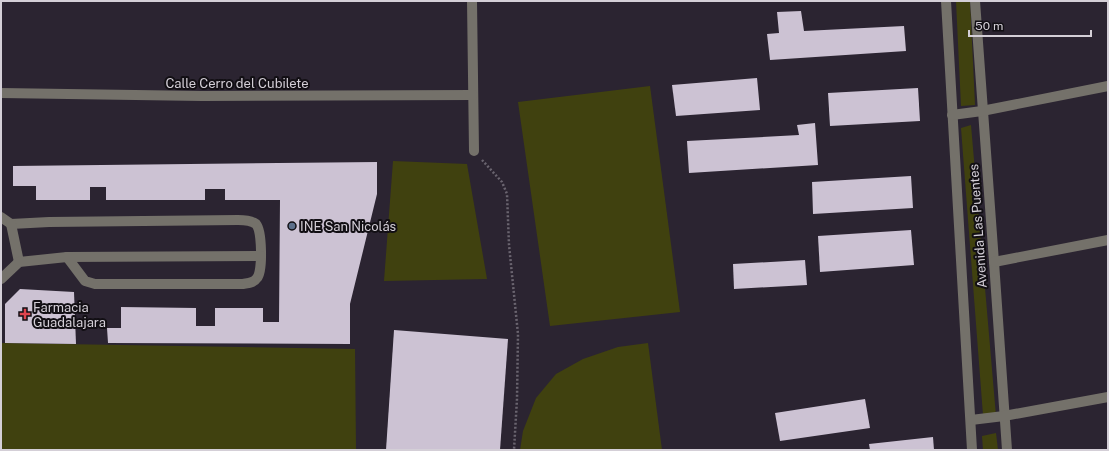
<svg xmlns="http://www.w3.org/2000/svg" width="1109" height="451" viewBox="0 0 1109 451" font-family="'Public Sans',sans-serif">
<style>
.green{fill:#40410f}
.building{fill:#ccc2d3}
.lines{fill:none;stroke-linecap:round;stroke-linejoin:round}
.path{stroke:#6a646f;stroke-width:2.5;stroke-dasharray:2 2;stroke-linecap:butt}
.minor{stroke:#74716a;stroke-width:10}
.service-dot{fill:#5c6f8a;stroke:#120f14;stroke-width:1.5}
.health-dot{fill:#e0444e;stroke:#120f14;stroke-width:1.5}
.labels{text-anchor:middle;dominant-baseline:central;stroke-width:4;stroke-linejoin:round;paint-order:stroke}
.street-label{font-size:13px;fill:#d4cfd7;stroke:#120f14}
.poi-label{font-size:13px;fill:#d4cfd7;stroke:#120f14;text-anchor:start}
</style>
<rect width="100%" height="100%" fill="#2b2431"/>
<g class="green">
<polygon points="956,1 970,1 975,105 961,106"/>
<polygon points="650,86 680,312 550,326 518,102"/>
<polygon points="971,125 996,416 983,415 961,128"/>
<polygon points="393,161 467,164 487,279 384,281"/>
<polygon points="1,343 355,349 356,450 2,450"/>
<polygon points="648,343 662,450 520,450 523,431 536,398 556,374 583,359 618,347"/>
<polygon points="996,433 998,450 983,450 982,436"/>
</g>
<g class="building">
<polygon points="801,11 804,31 904,26 906,51 770,60 767,34 779,33 777,12"/>
<polygon points="757,78 760,110 676,116 672,85"/>
<polygon points="918,88 920,121 830,126 828,93"/>
<polygon points="815,123 818,165 689,173 687,141 799,135 797,125"/>
<polygon points="377,162 377,194 350,304 350,344 108,343 107,328 121,328 121,307 196,308 196,326 215,326 215,308 263,308 263,322 279,322 280,200 225,200 225,189 205,189 205,200 106,200 106,187 90,187 90,200 36,200 36,186 13,186 13,166"/>
<polygon points="911,176 913,208 813,214 812,182"/>
<polygon points="911,230 914,265 820,272 818,236"/>
<polygon points="805,260 807,285 734,289 733,264"/>
<polygon points="20,289 74,292 76,344 5,343 5,304"/>
<polygon points="394,330 508,339 500,450 386,450"/>
<polygon points="865,399 870,428 780,441 775,413"/>
<polygon points="933,437 934,450 870,450 869,444"/>
</g>
<g class="lines">
<polyline class="path" points="482,160 502,182 507,194 509,245 518,334 517,399 514,450"/>
<g class="minor">
<polyline points="472,1 474,151"/>
<polyline points="946,1 972,450"/>
<polyline points="975,1 994,262 1007,450"/>
<polyline points="1,93 202,96 473,95"/>
<polyline points="952,115 982,111 1108,86"/>
<path d="M1,217L11,224L49,222L238,220C243,220 251,220 256,224C262,231 263,271 257,278C254,283 248,283 243,284H95L85,281L67,257"/>
<polyline points="11,224 19,262"/>
<polyline points="994,262 1108,240"/>
<polyline points="1,279 19,262 67,257 261,256"/>
<polyline points="971,420 1004,416 1108,397"/>
</g>
</g>
<circle class="service-dot" cx="292" cy="226" r="4"/>
<path class="health-dot" d="M23 308h4v4h4v4h-4v4h-4v-4h-4v-4h4z"/>
<g class="labels">
<g class="street-label">
<text x="237" y="83">Calle Cerro del Cubilete</text>
<text transform="translate(978 226) rotate(-94)">Avenida Las Puentes</text>
</g>
<g class="poi-label">
<text x="300" y="226">INE San Nicolás</text>
<text x="33" y="307">Farmacia<tspan x="33" dy="15">Guadalajara</tspan></text>
</g>
</g>
<rect width="1109" height="451" fill="none" stroke="#d4cfd7" stroke-width="4"/>
<path d="M969 30v6h122v-6" fill="none" stroke="#d4cfd7" stroke-width="2"/>
<text x="975" y="30" font-size="12" fill="#d4cfd7" stroke="#120f14" stroke-width="3" paint-order="stroke">50 m</text>
</svg>
